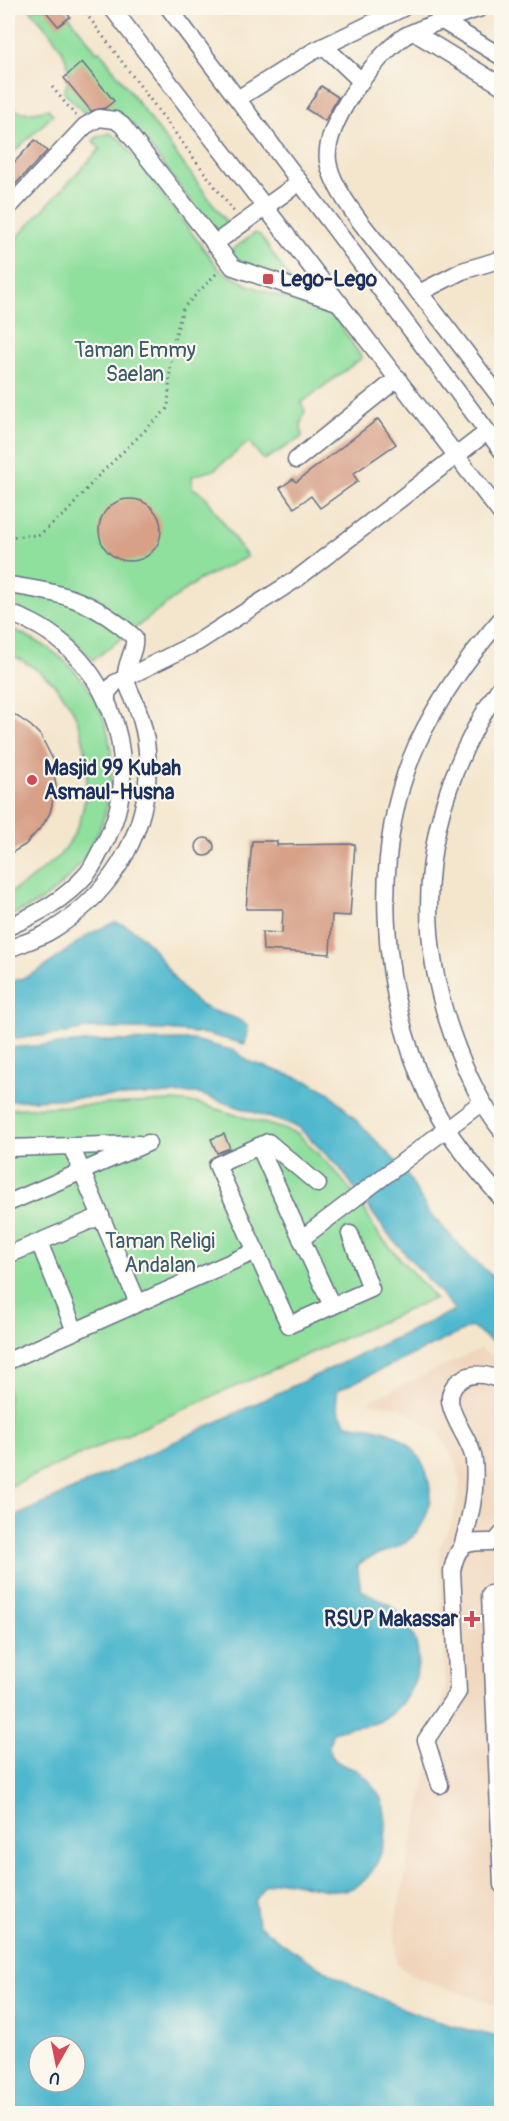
<svg xmlns="http://www.w3.org/2000/svg" width="509" height="2121" viewBox="0 0 509 2121" font-family="Pangolin,sans-serif">
<style>
.built{fill:#f0d5bc}
.green{fill:#8fdf9d;stroke:#55877e;stroke-width:1.5}
.water{fill:#50b8ce;stroke:#367496;stroke-width:1.5;fill-rule:evenodd}
.building{fill:#d7a087}
.lines{fill:none;stroke-linecap:round;stroke-linejoin:round}
.minor-casing{stroke:#676f85;stroke-width:19}
.path{stroke:#676f85;stroke-width:3;stroke-dasharray:1.5 4.5;stroke-linecap:butt}
.minor{stroke:#fff;stroke-width:16}
.poi-dot{fill:#d1495b;stroke:#fbf7ec;stroke-width:2}
.labels{text-anchor:middle;dominant-baseline:central;stroke-width:4.5;stroke-linejoin:round;paint-order:stroke}
.poi-label{font-size:21px;font-weight:bold;fill:#1b2f5e;stroke:#fbf7ec;text-anchor:start}
.park-label{font-size:21px;fill:#385b6e;stroke:#fbf7ec}
</style>
<rect width="100%" height="100%" fill="#fbf7ec"/>
<filter id="ink" filterUnits="userSpaceOnUse"><feTurbulence type="fractalNoise" baseFrequency=".0167" numOctaves="2"/><feDisplacementMap in="SourceGraphic" scale="12" xChannelSelector="R" yChannelSelector="G"/><feConvolveMatrix kernelMatrix="1 2 1 2 8 2 1 2 1" color-interpolation-filters="sRGB"/></filter>
<filter id="wash" filterUnits="userSpaceOnUse"><feTurbulence type="fractalNoise" baseFrequency=".008" numOctaves="4" result="noise"/><feDisplacementMap in="SourceGraphic" scale="24" xChannelSelector="R" yChannelSelector="G"/><feGaussianBlur stdDeviation="1.35" result="paint"/><feColorMatrix in="noise" values="0 0 0 0 0 0 0 0 0 0 0 0 0 0 0 0 0 1.4 0 .05"/><feComposite in="paint" operator="in"/></filter>
<g filter="url(#wash)">
<rect width="100%" height="100%" fill="#f4e6cd"/>
<polygon class="built" points="480,1349 501,1361 501,2007 417,1978 396,1965 395,1923 445,1690 439,1548 451,1526 460,1485 456,1464 439,1433 399,1407 367,1402"/>
<g class="green">
<path d="M29,8H63L97,52L100,51L230,227L216,233L212,230L132,123L125,118L90,119L64,92C80,59 48,31 29,8Z"/>
<path d="M9,106C21,116 34,112 48,109L53,115L13,153L8,148Z"/>
<polygon points="110,133 121,140 220,270 248,285 334,316 362,358 301,403 305,410 301,423 302,437 264,460 249,442 214,470 192,476 192,487 206,497 247,557 199,580 93,660 71,636 8,602 8,247 100,149 93,141 97,137"/>
<polygon points="255,233 260,235 290,279 236,261 231,255 232,250"/>
<path d="M8,627C32,638 54,649 73,669C148,747 108,884 8,916V893C19,889 28,881 38,873C44,868 53,862 59,856C94,818 94,747 70,705C56,681 31,664 8,653Z"/>
<polygon points="172,1101 196,1103 297,1133 335,1171 360,1202 379,1235 435,1298 8,1487 8,1109"/>
</g>
<g class="water">
<path d="M115,922C149,930 160,963 182,988C187,994 196,1002 202,1006C218,1016 235,1013 248,1027L245,1044L206,1034L167,1030L91,1028L60,1034L8,1039V982C39,977 60,954 85,937C94,931 105,927 115,922Z"/>
<path d="M193,1040L235,1051L248,1061L310,1082L330,1093L405,1171L428,1211L471,1258L501,1283V1348L471,1327L338,1390C334,1404 338,1413 347,1424C361,1427 376,1426 388,1432C431,1449 445,1506 411,1538C396,1552 373,1552 357,1565L361,1590C375,1597 390,1603 400,1615C432,1649 419,1699 380,1721C365,1729 347,1723 332,1734C330,1742 327,1749 332,1756C339,1767 350,1766 359,1772C394,1797 392,1845 369,1875C345,1905 310,1883 282,1881C277,1881 270,1884 264,1886L255,1902L258,1924C305,1963 365,1994 422,2016C447,2026 475,2031 501,2038V2113H8V1520L455,1310L387,1233L340,1168L298,1127L196,1093L8,1101V1048L100,1041ZM39,2046H75V2082H39Z"/>
</g>
<g id="blocks">
<g class="building">
<polygon points="43,8 63,8 70,17 58,26"/>
<polygon points="82,62 114,101 105,108 91,111 64,78"/>
<polygon points="321,86 338,97 325,121 306,109"/>
<polygon points="35,140 47,151 8,192 8,169"/>
<polygon points="378,419 396,444 353,474 358,481 320,508 311,496 294,508 280,488 293,479 296,482"/>
<circle cx="130" cy="530" r="31"/>
<polygon points="8,710 31,726 41,736 53,760 56,787 50,813 43,825 25,845 8,855"/>
<circle cx="205" cy="847" r="9"/>
<polygon points="252,841 277,841 277,845 355,844 350,916 332,915 330,954 263,950 262,932 282,933 283,909 246,909"/>
<polygon points="224,1134 230,1148 217,1153 211,1139"/>
</g>
</g>
</g>
<g filter="url(#ink)">
<use href="#blocks" fill-opacity="0" stroke="#676f85" stroke-width="1.5"/>
<g class="lines">
<defs>
<g id="minor">
<polyline points="112,8 502,515"/>
<polyline points="169,8 502,451"/>
<path d="M481,8C463,14 420,27 405,36C375,56 323,124 328,161C333,199 396,264 421,295C449,329 475,365 502,400"/>
<polyline points="444,22 502,57"/>
<polyline points="415,33 502,86"/>
<polyline points="324,46 360,80"/>
<polyline points="239,98 312,52 403,8"/>
<polyline points="8,208 85,126 99,118 115,120 122,125 233,267 340,303"/>
<polyline points="214,244 300,182"/>
<polyline points="419,293 462,271 502,259"/>
<polyline points="296,460 398,378"/>
<path d="M8,585C61,592 93,600 134,637C136,652 125,662 126,677C126,686 134,698 137,707C142,720 146,737 147,751C153,825 116,890 54,929C41,938 23,943 8,949"/>
<path d="M8,613C103,642 152,759 103,846C98,855 93,867 87,874C63,901 39,913 8,927"/>
<path d="M502,618C469,656 440,696 418,742C369,849 380,990 428,1096C446,1134 474,1167 502,1199"/>
<path d="M502,684C429,792 408,910 452,1034C464,1068 479,1102 502,1131"/>
<polyline points="107,702 107,693 115,683 198,642 298,578 487,432"/>
<polyline points="71,1146 138,1303"/>
<polyline points="259,1146 332,1306"/>
<polyline points="8,1148 139,1144"/>
<polyline points="318,1184 268,1142 217,1165 289,1325 371,1289 350,1234"/>
<polyline points="8,1203 148,1143"/>
<polyline points="301,1239 482,1102"/>
<polyline points="39,1242 75,1331"/>
<polyline points="8,1255 101,1216"/>
<polyline points="8,1361 256,1251"/>
<path d="M462,1547C470,1518 477,1491 474,1461C472,1435 430,1400 462,1379C475,1371 489,1375 502,1381"/>
<polyline points="490,1594 502,1885"/>
<path d="M440,1785L426,1740L458,1692L452,1571C458,1540 468,1542 495,1542L502,1534"/>
</g>
</defs>
<use href="#minor" class="minor-casing"/>
<g class="path">
<polyline points="82,8 234,212"/>
<polyline points="52,87 76,116"/>
<polyline points="8,537 39,535 68,511 97,477 168,408 171,351 183,308 217,273"/>
</g>
<use href="#minor" class="minor"/>
</g>
</g>
<g class="poi-dot">
<rect x="262" y="273" width="12" height="12" rx="3"/>
<circle cx="32" cy="780" r="6"/>
<path d="M469 1610h6v6h6v6h-6v6h-6v-6h-6v-6h6z"/>
</g>
<g class="labels">
<g class="poi-label">
<text x="280" y="279">Lego-Lego</text>
<text x="44" y="768">Masjid 99 Kubah<tspan x="44" dy="24">Asmaul-Husna</tspan></text>
<text x="458" y="1619" text-anchor="end">RSUP Makassar</text>
</g>
<g class="park-label">
<text x="135" y="350">Taman Emmy<tspan x="135" dy="24">Saelan</tspan></text>
<text x="160" y="1241">Taman Religi<tspan x="160" dy="24">Andalan</tspan></text>
</g>
</g>
<rect width="509" height="2121" fill="none" stroke="#fbf7ec" stroke-width="30"/>
<g transform="translate(57 2064) rotate(189)"><circle r="28" fill="#fbf7ec" stroke="#a1a7b3" stroke-width="1.5"/>
<path d="M0-4.5L10 22L0 15L-10 22Z" fill="#d1495b"/>
<text y="-9" font-size="16" font-weight="bold" text-anchor="middle" fill="#1b2f5e">U</text>
</g>
</svg>
